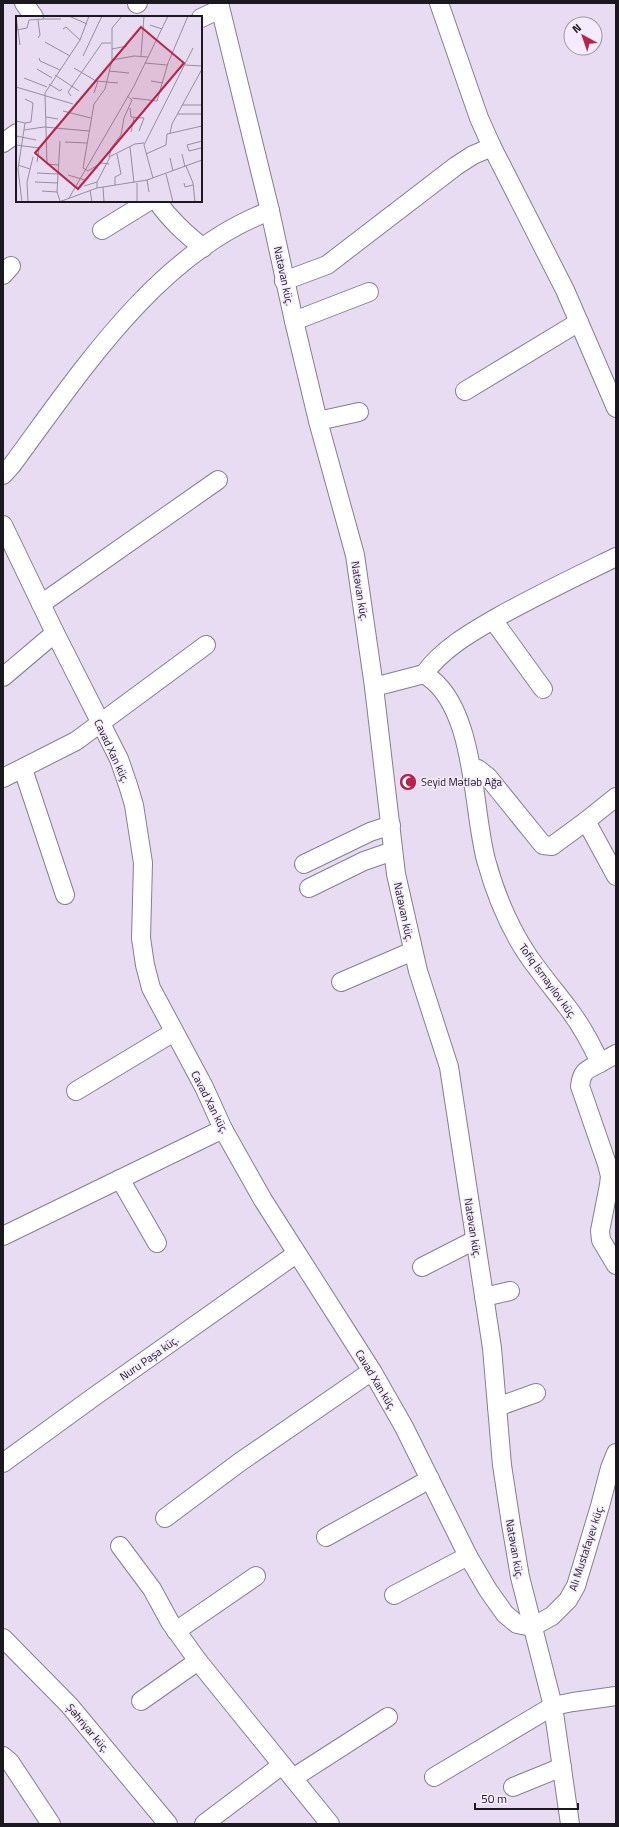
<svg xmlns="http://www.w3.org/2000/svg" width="619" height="1827" viewBox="0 0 619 1827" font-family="'Titillium Web',sans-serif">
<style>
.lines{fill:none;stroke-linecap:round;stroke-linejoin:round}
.minor-casing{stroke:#877d91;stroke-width:20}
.minor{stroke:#fff;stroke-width:18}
.labels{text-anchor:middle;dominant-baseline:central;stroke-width:3;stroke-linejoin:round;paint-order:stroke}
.street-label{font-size:11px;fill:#1c1820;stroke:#f4ebfd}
.poi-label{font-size:11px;fill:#1c1820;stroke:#f4ebfd;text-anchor:start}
.inset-road{fill:none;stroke:#968e9f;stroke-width:1}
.view{fill:#b5244c;fill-opacity:0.15;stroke:#b5244c;stroke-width:2}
.inset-edge{fill:none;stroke:#1c1820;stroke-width:2}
</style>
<rect width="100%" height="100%" fill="#e8dcf3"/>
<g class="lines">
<defs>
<g id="minor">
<polyline points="24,3 34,17"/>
<polyline points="219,3 270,211 294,321 318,421 355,555 374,687 396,874 418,971 449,1067 492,1348 502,1465 511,1524 520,1577 553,1706 570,1824"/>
<polyline points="439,3 479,118 492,147 565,290 616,408"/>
<polyline points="137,4 138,3"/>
<polyline points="201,18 220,9"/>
<polyline points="3,143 17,133"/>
<path d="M157,201C170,220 185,233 203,248"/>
<polyline points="102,230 149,201"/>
<polyline points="3,275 11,266"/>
<polyline points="284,281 327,265 456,166 473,155 492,147"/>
<polyline points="294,321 369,292"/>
<polyline points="465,391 579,322"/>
<polyline points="318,421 359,412"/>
<path d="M3,475L12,465C80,373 158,252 270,211"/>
<polyline points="3,525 55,633 119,759 128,785 134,805 143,863 141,938 145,965 151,988 204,1087 223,1129 263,1200 372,1371 404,1427 468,1556 488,1590 505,1614 517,1624 532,1627 552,1616 568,1600 576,1586 600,1506 610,1468 616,1453"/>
<polyline points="41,604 218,480"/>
<polyline points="493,620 543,689"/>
<path d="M424,674C442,649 470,633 496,618C535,596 575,577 616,557"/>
<polyline points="3,677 55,633"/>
<path d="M374,687L424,674C476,704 472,808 486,860C495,893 510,929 529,957C541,974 555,991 568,1008C581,1025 591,1043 600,1063C587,1070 582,1070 580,1086L607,1164L610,1176L609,1185L600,1231L601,1240L616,1265"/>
<polyline points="23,769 65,895"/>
<polyline points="473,769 478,769 488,777 543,845 552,846 586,821 616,797"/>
<polyline points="3,778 76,741 206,645"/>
<polyline points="586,821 616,876"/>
<polyline points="304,864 370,832 391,825"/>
<polyline points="309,888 364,861 393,851"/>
<polyline points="341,982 413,951"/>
<polyline points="600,1063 616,1054"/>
<polyline points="76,1091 174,1032"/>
<polyline points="120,1179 157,1243"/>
<polyline points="3,1236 223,1129"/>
<polyline points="422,1267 475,1240"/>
<polyline points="484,1297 510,1291"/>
<polyline points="497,1407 536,1393"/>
<polyline points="3,1463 95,1396 296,1254"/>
<polyline points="165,1518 240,1462 372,1371"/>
<polyline points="326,1537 430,1479"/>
<polyline points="120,1546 152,1589 170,1622 198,1661 330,1824"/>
<polyline points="394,1595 468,1556"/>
<polyline points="176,1631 256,1576"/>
<polyline points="3,1638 69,1705 168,1824"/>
<polyline points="141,1701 198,1661"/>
<polyline points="3,1756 10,1762 51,1824"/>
<polyline points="434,1777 553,1706 573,1702 616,1696"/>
<polyline points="293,1778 388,1717"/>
<polyline points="513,1787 562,1767"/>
<polyline points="204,1824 282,1765"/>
</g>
</defs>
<use href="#minor" class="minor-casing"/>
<use href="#minor" class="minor"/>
</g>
<defs>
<symbol id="mosque-disc" viewBox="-11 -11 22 22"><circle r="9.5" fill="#b5244c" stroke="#f4ebfd"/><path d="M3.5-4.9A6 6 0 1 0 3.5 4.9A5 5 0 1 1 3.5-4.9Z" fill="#fff"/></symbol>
</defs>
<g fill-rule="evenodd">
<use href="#mosque-disc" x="398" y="772" width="20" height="20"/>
</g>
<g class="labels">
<g class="street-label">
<text transform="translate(284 276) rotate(78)">Natəvan küç.</text>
<text transform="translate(360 591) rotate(81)">Natəvan küç.</text>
<text transform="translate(112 751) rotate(65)">Cavad Xan küç.</text>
<text transform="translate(404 912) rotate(78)">Natəvan küç.</text>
<text transform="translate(548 981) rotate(54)">Tofiq İsmayılov küç.</text>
<text transform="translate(210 1102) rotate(63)">Cavad Xan küç.</text>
<text transform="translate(473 1228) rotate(81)">Natəvan küç.</text>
<text transform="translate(149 1358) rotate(-35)">Nuru Paşa küç.</text>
<text transform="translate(376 1380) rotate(59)">Cavad Xan küç.</text>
<text transform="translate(586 1548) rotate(-72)">Alı Mustafayev küç.</text>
<text transform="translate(515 1549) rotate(80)">Natəvan küç.</text>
<text transform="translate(88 1728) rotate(50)">Şəhriyar küç.</text>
</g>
<g class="poi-label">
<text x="421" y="782">Seyid Mətləb Ağa</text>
</g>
</g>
<g transform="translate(16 16)">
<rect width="186" height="186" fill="#e8dcf3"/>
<path class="inset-road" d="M0,0L4,29M53,0L71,8M27,3H45M134,9L146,13M47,13L50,11L64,24M0,14L11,12L13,4L27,3L28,0M22,22L24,19L22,4M29,26L54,40M96,33L111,30M67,40L86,0M125,40L128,0M23,42L24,45L44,54M96,44L118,40L132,41M129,47L151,49M169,49L186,50M58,52L80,65L102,67M21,53L36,62M93,55L113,57M39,59L63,75M8,62L31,71M135,65L147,67M33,68L44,75L46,73M0,71L57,88M78,77L82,65M55,80L52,76L86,27H95M116,82L141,85L152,47L172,0M9,83L17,87L15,106L9,107M166,89H186M114,92L115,101L128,102L123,115M47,95L75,102M162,98H186M30,101L42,103M0,105L9,107L2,153L6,186M8,114L28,111L73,115M115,116L118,102M154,117L156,108L186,53M0,120L20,124M44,125L41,176L44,185M49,126L71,127M0,129L23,132L21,146M114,131L118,167M185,132L173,135L171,129L186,125M130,138L150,129L151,118L186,110M166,138L169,151M93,141L119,128L128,127M154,142L157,155M93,148L85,147L72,155L67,152L78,88L89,73L96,44V12L106,0M2,149L14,153M42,149L31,148L29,77L64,24L73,0M170,150L177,167L179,186M21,157L42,158M150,158L157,186M52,159L69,164M137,162L128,129L177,32M131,164L133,176M19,166L42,167M121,167V186M168,167L169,171L177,169M99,169V161L105,158L101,138M68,170L81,166M87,171L88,186M81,172V166L93,143L95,132L105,119L108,102L116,84L111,80M74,174L76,186M26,175L41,176M53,182L118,70L152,0M12,186L11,166L17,141M43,186L81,172L131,164L186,144"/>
<path class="view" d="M125,11L168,47L62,173L19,137Z"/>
<rect width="186" height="186" class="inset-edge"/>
</g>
<rect width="619" height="1827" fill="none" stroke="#1c1820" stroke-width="8"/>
<g transform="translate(583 36) rotate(320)"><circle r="19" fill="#f4ebfd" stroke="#9e97a5"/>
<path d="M0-3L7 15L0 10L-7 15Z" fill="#b5244c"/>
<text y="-6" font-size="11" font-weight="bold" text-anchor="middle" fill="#1c1820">N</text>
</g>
<path d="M475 1803v6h103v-6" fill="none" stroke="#1c1820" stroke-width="2"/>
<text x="481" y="1803" font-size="12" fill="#1c1820" stroke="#f4ebfd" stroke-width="3" paint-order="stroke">50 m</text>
</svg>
